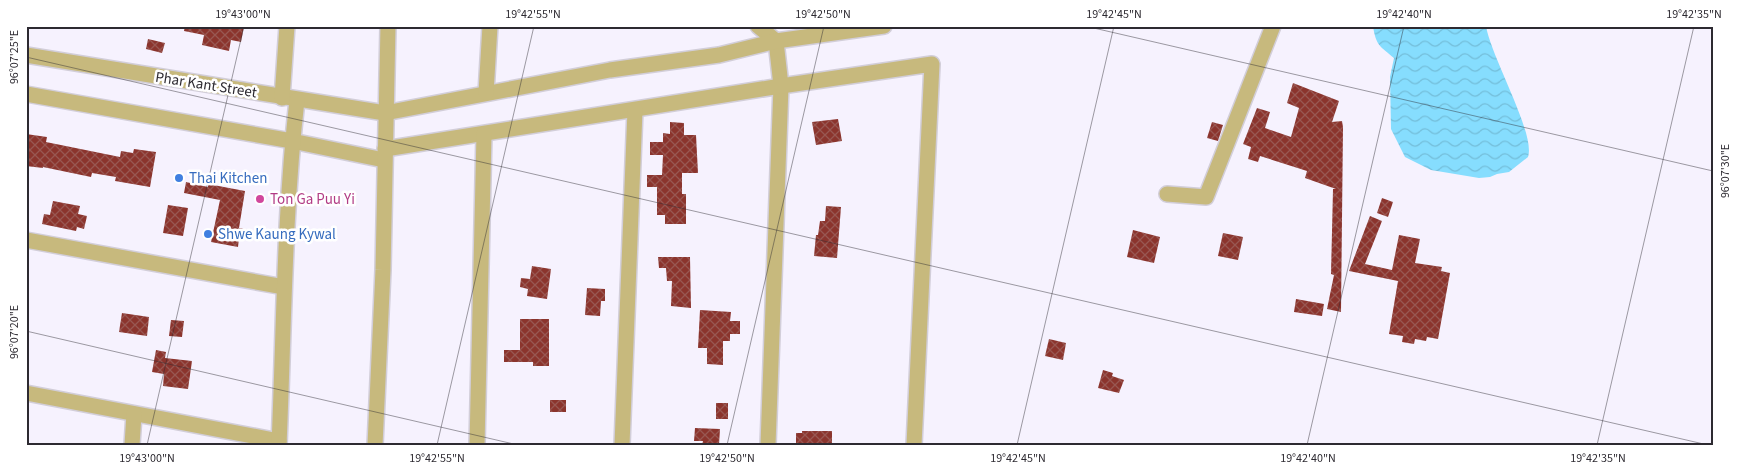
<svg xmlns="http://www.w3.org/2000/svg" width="1739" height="471" viewBox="0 0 1739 471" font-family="'Source Sans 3',sans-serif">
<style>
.water{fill:url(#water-waves)}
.building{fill:url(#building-cross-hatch)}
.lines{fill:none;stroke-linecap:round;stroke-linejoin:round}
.minor-casing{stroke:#d2ced9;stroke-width:18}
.minor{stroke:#c7b97d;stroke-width:15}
.ticks{fill:none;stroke:#2d2a31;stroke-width:1;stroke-opacity:0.45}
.shop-dot{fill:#3f7fe0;stroke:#fff;stroke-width:2}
.hotel-dot{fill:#d1479c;stroke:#fff;stroke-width:2}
.labels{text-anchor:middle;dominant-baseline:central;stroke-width:5;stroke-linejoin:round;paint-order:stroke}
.street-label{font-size:15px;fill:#2d2a31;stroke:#fff}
.shop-label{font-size:15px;fill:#366cbe;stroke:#fff;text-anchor:start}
.hotel-label{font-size:15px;fill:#b23c85;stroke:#fff;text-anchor:start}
.neatline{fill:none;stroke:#2d2a31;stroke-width:2}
.ticks-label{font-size:12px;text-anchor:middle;fill:#2d2a31}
</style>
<defs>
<pattern id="water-waves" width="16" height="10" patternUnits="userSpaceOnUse" patternTransform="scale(1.25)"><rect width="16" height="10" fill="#86ddfe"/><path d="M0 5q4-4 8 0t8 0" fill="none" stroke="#74beda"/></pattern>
<pattern id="building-cross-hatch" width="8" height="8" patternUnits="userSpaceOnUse" patternTransform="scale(1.25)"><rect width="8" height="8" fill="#8b342d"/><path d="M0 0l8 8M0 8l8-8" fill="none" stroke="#985752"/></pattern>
</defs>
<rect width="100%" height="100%" fill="#f6f2fe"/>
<path class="water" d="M1373,26H1486C1491,57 1536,134 1528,157L1509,172L1497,174L1490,177L1479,178L1431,170L1405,157L1391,129L1390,77L1394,58C1380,46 1376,46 1373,26Z"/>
<g class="building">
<polygon points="185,26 244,26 241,42 231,40 229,51 202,45 204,35 184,31"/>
<polygon points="148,39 165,43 162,53 146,49"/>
<polygon points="1293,83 1339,101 1332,122 1342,121 1343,127 1341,312 1327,309 1334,275 1331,274 1333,189 1336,189 1305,178 1307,171 1260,156 1258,162 1248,159 1251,147 1243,144 1257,108 1270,112 1265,128 1291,137 1299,108 1287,103"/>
<polygon points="838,119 842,141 816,145 812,122"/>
<polygon points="670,122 684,123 684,135 696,135 698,173 682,173 682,194 686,194 686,224 665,224 665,215 657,215 657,187 647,187 647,175 662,175 663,155 650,155 650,142 663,142 663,133 670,134"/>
<polygon points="1212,122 1223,125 1218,141 1207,138"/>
<polygon points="26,134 47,137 46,142 120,157 121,151 133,153 134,149 156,152 150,187 115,181 116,177 92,173 91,177 43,167 43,168 26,166"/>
<polygon points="186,182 208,187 208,184 245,191 239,228 248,230 247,239 239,238 238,247 211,242 220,200 184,193"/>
<polygon points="1382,198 1393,202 1388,217 1377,213"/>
<polygon points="53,201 80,206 78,214 87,216 84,229 77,227 76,231 42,224 44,214 50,215"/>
<polygon points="168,205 188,208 183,236 163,233"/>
<polygon points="826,206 841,207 837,258 814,256 816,235 818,235 820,221 825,221"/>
<polygon points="1370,216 1382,221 1365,264 1392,270 1399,235 1420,239 1415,263 1442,267 1441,271 1450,273 1438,339 1427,337 1426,341 1415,339 1414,344 1402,342 1403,336 1389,334 1398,281 1349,271"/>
<polygon points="1133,230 1160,237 1154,263 1127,257"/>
<polygon points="1223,233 1243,237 1238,260 1218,256"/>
<polygon points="658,257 690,257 691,308 671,306 672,281 667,281 666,268 659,268"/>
<polygon points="532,266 551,269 547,299 527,296 528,289 520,287 521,278 530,279"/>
<polygon points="587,288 605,289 605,301 601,301 600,316 585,315"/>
<polygon points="1296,299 1324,304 1322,316 1294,312"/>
<polygon points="700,310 731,312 730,321 740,321 740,334 730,334 730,341 723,341 723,365 707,364 707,348 698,348"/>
<polygon points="122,313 149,317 147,336 119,332"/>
<polygon points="520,319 549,319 549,366 533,366 533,362 504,362 504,350 520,350"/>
<polygon points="171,320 184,321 182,337 169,336"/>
<polygon points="1049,339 1066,343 1063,360 1045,356"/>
<polygon points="156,350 166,352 165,358 192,361 188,389 163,386 164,374 152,372"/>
<polygon points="1103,370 1113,373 1112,376 1124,380 1119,393 1098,388"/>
<rect x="550" y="400" width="16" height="12"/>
<rect x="716" y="403" width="12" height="16"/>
<polygon points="695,428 720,429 719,445 702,445 703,441 694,441"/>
<polygon points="802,431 832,431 832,445 796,445 796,433 802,433"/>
</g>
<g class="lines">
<defs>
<g id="minor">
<polyline points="758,26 776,41 781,86 768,445"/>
<polyline points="26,55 385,113 610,70 719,55 776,41 884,26"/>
<polyline points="486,93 490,26"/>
<polyline points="26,94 292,141 384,160"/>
<polyline points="282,98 287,26"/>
<polyline points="385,149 781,86 932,64 914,445"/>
<polyline points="1167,194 1206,197 1273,26"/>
<polyline points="26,240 284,287"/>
<polyline points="26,393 279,441"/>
<polyline points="132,445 134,414"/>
<path d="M279,445C284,330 284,214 297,100"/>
<polyline points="375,445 383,270 388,26"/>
<polyline points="477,445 484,134"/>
<polyline points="622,445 635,110"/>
</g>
</defs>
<use href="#minor" class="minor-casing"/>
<use href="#minor" class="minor"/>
</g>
<path class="ticks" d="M1085,26L1713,171M26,57L1708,445M26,331L518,445M147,445L244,26M437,445L534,26M727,445L824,26M1017,445L1114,26M1307,445L1404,26M1597,445L1694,26"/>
<g class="shop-dot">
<circle cx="179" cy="178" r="5"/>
<circle cx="208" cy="234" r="5"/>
</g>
<circle class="hotel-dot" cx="260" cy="199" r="5"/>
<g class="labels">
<g class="street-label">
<text transform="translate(206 85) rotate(9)">Phar Kant Street</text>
</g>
<g class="shop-label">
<text x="189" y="178">Thai Kitchen</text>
<text x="218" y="234">Shwe Kaung Kywal</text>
</g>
<g class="hotel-label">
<text x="270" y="199">Ton Ga Puu Yi</text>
</g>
</g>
<rect width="1739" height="471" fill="none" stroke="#ffffff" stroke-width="55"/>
<rect x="28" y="28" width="1684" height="416" class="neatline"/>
<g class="ticks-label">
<text x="243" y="18">19°43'00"N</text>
<text x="533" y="18">19°42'55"N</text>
<text x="823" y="18">19°42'50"N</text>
<text x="1114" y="18">19°42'45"N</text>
<text x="1404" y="18">19°42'40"N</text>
<text x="1694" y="18">19°42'35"N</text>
<text transform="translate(14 57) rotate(-90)" y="4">96°07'25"E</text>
<text transform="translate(1725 171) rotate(-90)" y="4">96°07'30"E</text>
<text transform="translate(14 332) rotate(-90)" y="4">96°07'20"E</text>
<text x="147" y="462">19°43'00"N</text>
<text x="437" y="462">19°42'55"N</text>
<text x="727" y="462">19°42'50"N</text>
<text x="1018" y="462">19°42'45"N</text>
<text x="1308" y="462">19°42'40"N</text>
<text x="1598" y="462">19°42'35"N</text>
</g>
</svg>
